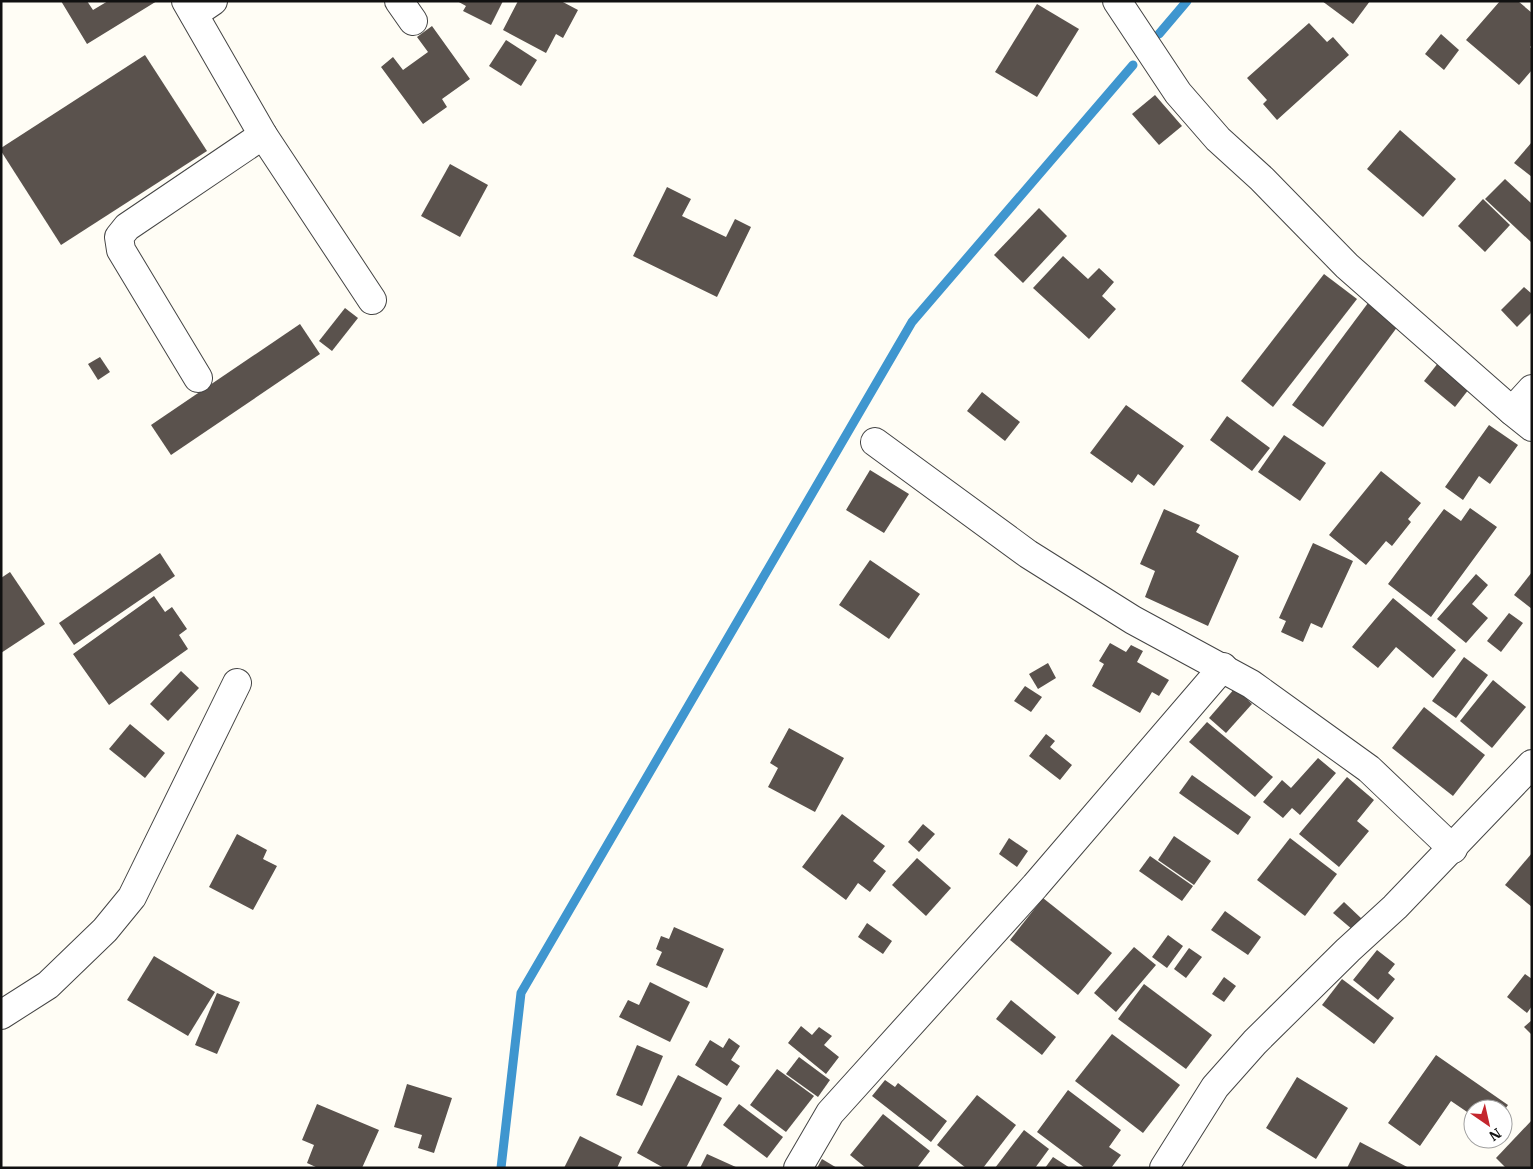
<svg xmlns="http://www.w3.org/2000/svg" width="1533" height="1169" viewBox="0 0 1533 1169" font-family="'IBM Plex Serif',serif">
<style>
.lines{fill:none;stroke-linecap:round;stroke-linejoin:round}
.stream{stroke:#3f96cf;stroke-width:9}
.building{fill:#5a524d}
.minor-casing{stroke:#444;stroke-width:30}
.minor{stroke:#fff;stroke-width:28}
</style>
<rect width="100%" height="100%" fill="#fffdf5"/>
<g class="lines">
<g class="stream">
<polyline points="1159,34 1187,1"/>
<polyline points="501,1168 521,993 912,322 1133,65"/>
</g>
</g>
<g class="building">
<polygon points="61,1 87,1 93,10 108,1 157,1 87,44"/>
<polygon points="457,1 503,1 491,25 463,11 466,6"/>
<polygon points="518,1 561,1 578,10 563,38 556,34 546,53 503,30"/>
<polygon points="1322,1 1370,1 1353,24"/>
<polygon points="1500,1 1518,1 1532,13 1532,45 1530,47 1532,49 1532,70 1519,85 1466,40"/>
<polygon points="1037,4 1079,29 1037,97 995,72"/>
<polygon points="1309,23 1327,42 1333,37 1349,55 1277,120 1263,104 1267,100 1247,78"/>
<polygon points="432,26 470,79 442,99 447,107 423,124 381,67 393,57 403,70 428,52 417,37"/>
<polygon points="1441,34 1459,50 1444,70 1425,54"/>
<polygon points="506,40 537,60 521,86 489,66"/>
<polygon points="145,55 207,151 61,245 1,151 1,148"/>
<polygon points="1155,95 1182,126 1159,145 1132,114"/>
<polygon points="1400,130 1456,179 1423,217 1367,169"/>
<polygon points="1532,142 1532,177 1514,163"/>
<polygon points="450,164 488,185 460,237 421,216"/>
<polygon points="1505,179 1532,204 1532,243 1485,199"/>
<polygon points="667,187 691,199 682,216 726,237 735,219 751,227 717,297 633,256"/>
<polygon points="1483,199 1510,225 1485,252 1458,226"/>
<polygon points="1039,208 1067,236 1023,283 994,255"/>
<polygon points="1063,256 1088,279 1099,268 1114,282 1102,296 1116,309 1089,339 1033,288"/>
<polygon points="1324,274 1357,299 1273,407 1241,381"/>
<polygon points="1524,287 1532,294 1532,312 1517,327 1501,310"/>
<polygon points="1368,303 1398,326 1323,427 1292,405"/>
<polygon points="345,308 358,318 332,351 319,341"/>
<polygon points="300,324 320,354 171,455 151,425"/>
<polygon points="100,357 110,372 98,380 88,364"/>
<polygon points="1438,363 1469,389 1455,407 1424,381"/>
<polygon points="982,392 1020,422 1005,441 967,411"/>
<polygon points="1126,405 1184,446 1154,486 1138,474 1132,483 1090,453"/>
<polygon points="1227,416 1270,448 1252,471 1210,440"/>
<polygon points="1489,425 1518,445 1490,484 1479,476 1463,500 1445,487"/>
<polygon points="1284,435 1326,463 1300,501 1258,472"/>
<polygon points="870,470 909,494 884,533 846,510"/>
<polygon points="1381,471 1421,503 1408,519 1411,522 1392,546 1386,541 1366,565 1329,535"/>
<polygon points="1470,508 1497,527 1431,617 1388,584 1444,509 1461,521"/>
<polygon points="1164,509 1200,525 1196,532 1239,556 1208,626 1145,597 1155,571 1140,564"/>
<polygon points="1313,543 1353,561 1322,628 1311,623 1303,642 1281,632 1286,621 1279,618"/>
<polygon points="160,553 175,576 74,645 59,623"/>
<polygon points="870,560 920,594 889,639 839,605"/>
<polygon points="10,572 45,624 1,653 1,578"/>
<polygon points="1532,572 1532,609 1514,595"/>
<polygon points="1476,574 1488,585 1472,604 1488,618 1466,643 1437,619"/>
<polygon points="154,596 165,612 172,607 187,629 179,635 188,649 109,705 73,654"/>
<polygon points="1393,598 1456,650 1433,678 1396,647 1378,668 1352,647"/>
<polygon points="1509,613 1523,623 1501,652 1487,641"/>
<polygon points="1110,643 1126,652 1131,645 1143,651 1137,662 1169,680 1159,696 1152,692 1140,713 1092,686 1104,664 1099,661"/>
<polygon points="1464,657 1488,675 1456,718 1432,701"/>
<polygon points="1048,663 1056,678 1038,689 1029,674"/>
<polygon points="181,671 199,688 168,721 150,704"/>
<polygon points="1493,680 1526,707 1492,748 1460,721"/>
<polygon points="1025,686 1042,697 1031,712 1014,701"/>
<polygon points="1235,688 1252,704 1226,733 1209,718"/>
<polygon points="1424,707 1485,755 1453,796 1392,748"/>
<polygon points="1207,722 1273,777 1255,797 1189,742"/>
<polygon points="130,724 165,753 145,778 109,749"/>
<polygon points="789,728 844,758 815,812 768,787 778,768 770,763"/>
<polygon points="1046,734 1055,741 1050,747 1072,765 1060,780 1029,756"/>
<polygon points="1318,758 1336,773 1300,815 1292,808 1283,818 1263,802 1282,780 1291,788"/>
<polygon points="1192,775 1251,817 1238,835 1179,793"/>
<polygon points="1347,777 1374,800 1357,821 1369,831 1339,867 1299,834"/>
<polygon points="842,814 885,846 873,861 886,871 870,892 858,883 846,900 802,867"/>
<polygon points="923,824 935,834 919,852 908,842"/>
<polygon points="237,834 267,850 263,859 277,866 253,910 209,887"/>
<polygon points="1174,836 1211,861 1194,885 1158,860"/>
<polygon points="1009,838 1028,851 1017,867 999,854"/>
<polygon points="1290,838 1337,874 1305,916 1257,880"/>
<polygon points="1532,853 1532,907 1505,885"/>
<polygon points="1150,856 1193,886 1182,901 1139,871"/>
<polygon points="917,858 951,888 926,916 892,885"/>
<polygon points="1043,898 1112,953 1078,995 1010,940"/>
<polygon points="1344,902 1362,919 1353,930 1333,913"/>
<polygon points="1225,911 1261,937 1248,955 1211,930"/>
<polygon points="867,923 892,941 883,954 858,937"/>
<polygon points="674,927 724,949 707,988 656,965 662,952 656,949 661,936 669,939"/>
<polygon points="1168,935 1183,946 1167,968 1152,957"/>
<polygon points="1134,947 1156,965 1116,1012 1094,993"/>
<polygon points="1189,948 1202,957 1186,978 1174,969"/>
<polygon points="1377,950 1395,964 1388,973 1395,979 1378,1000 1353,980"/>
<polygon points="154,956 215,992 188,1036 127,1000"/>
<polygon points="1525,974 1532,979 1532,1006 1527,1013 1507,997"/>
<polygon points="1224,977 1236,986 1224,1002 1212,994"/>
<polygon points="1342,979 1394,1018 1374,1044 1322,1005"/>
<polygon points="650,982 690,1002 670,1042 619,1017 628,1000 639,1005"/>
<polygon points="1144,984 1212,1035 1186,1069 1118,1019"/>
<polygon points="217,993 240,1002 217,1054 195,1045"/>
<polygon points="1011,1000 1056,1037 1042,1055 996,1019"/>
<polygon points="1532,1020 1532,1035 1524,1027"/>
<polygon points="801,1026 812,1035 819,1027 832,1036 824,1045 839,1057 826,1074 788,1043"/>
<polygon points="1112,1034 1180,1085 1143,1133 1075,1081"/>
<polygon points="729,1038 740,1046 731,1060 740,1066 727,1086 695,1065 710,1040 723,1048"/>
<polygon points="637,1045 663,1056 642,1106 616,1095"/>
<polygon points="1436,1055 1508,1105 1503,1112 1503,1109 1473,1109 1473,1116 1451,1101 1420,1146 1388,1123"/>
<polygon points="799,1057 830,1080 818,1097 786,1074"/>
<polygon points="777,1069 814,1096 786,1132 750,1105"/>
<polygon points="678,1075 722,1098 686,1168 664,1168 637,1153"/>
<polygon points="1297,1077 1348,1108 1316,1159 1266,1128"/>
<polygon points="885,1080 895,1087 898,1083 947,1121 931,1142 872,1096"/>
<polygon points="407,1084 452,1098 434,1153 418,1148 422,1135 394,1127"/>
<polygon points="1068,1090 1121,1130 1109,1147 1121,1155 1111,1168 1085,1168 1037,1132"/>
<polygon points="977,1095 1016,1125 983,1168 966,1168 937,1145"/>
<polygon points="317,1104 379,1130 362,1168 318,1168 307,1163 314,1145 302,1140"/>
<polygon points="739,1104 783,1137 767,1158 723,1125"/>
<polygon points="883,1114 930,1151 917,1168 866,1168 850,1155"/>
<polygon points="1532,1120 1532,1168 1506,1168 1496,1158"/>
<polygon points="1024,1130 1049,1149 1035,1168 995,1168"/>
<polygon points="580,1136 622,1157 617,1168 564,1168"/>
<polygon points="1360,1142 1409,1168 1347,1168"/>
<polygon points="707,1154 738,1168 700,1168"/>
<polygon points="1053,1157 1070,1168 1045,1168"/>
<polygon points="822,1159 837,1168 817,1168"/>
</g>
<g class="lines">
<defs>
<g id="minor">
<polyline points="186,1 263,135 372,300"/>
<polyline points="399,1 413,21"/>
<polyline points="1117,1 1178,93 1218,139 1262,179 1347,266 1512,411 1532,427"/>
<polyline points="194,14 213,1"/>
<polyline points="198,378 121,250 119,237 127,227 263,135"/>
<polyline points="1512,411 1532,389"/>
<polyline points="875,442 1028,554 1133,620 1251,684 1369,769 1453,849"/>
<polyline points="1,1015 48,985 105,930 132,897 237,683"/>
<polyline points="798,1168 830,1113 1035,886 1223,667"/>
<polyline points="1164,1168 1215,1087 1255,1042 1348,950 1395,907 1532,764"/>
</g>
</defs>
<use href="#minor" class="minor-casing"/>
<use href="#minor" class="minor"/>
</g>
<rect width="1533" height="1169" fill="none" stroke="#111111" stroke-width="5"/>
<g transform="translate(1488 1124) rotate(146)"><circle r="24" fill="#ffffff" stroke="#a0a0a0"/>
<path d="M0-4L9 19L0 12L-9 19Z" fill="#c4262e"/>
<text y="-8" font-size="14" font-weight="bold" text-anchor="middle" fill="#111111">N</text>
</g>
</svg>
